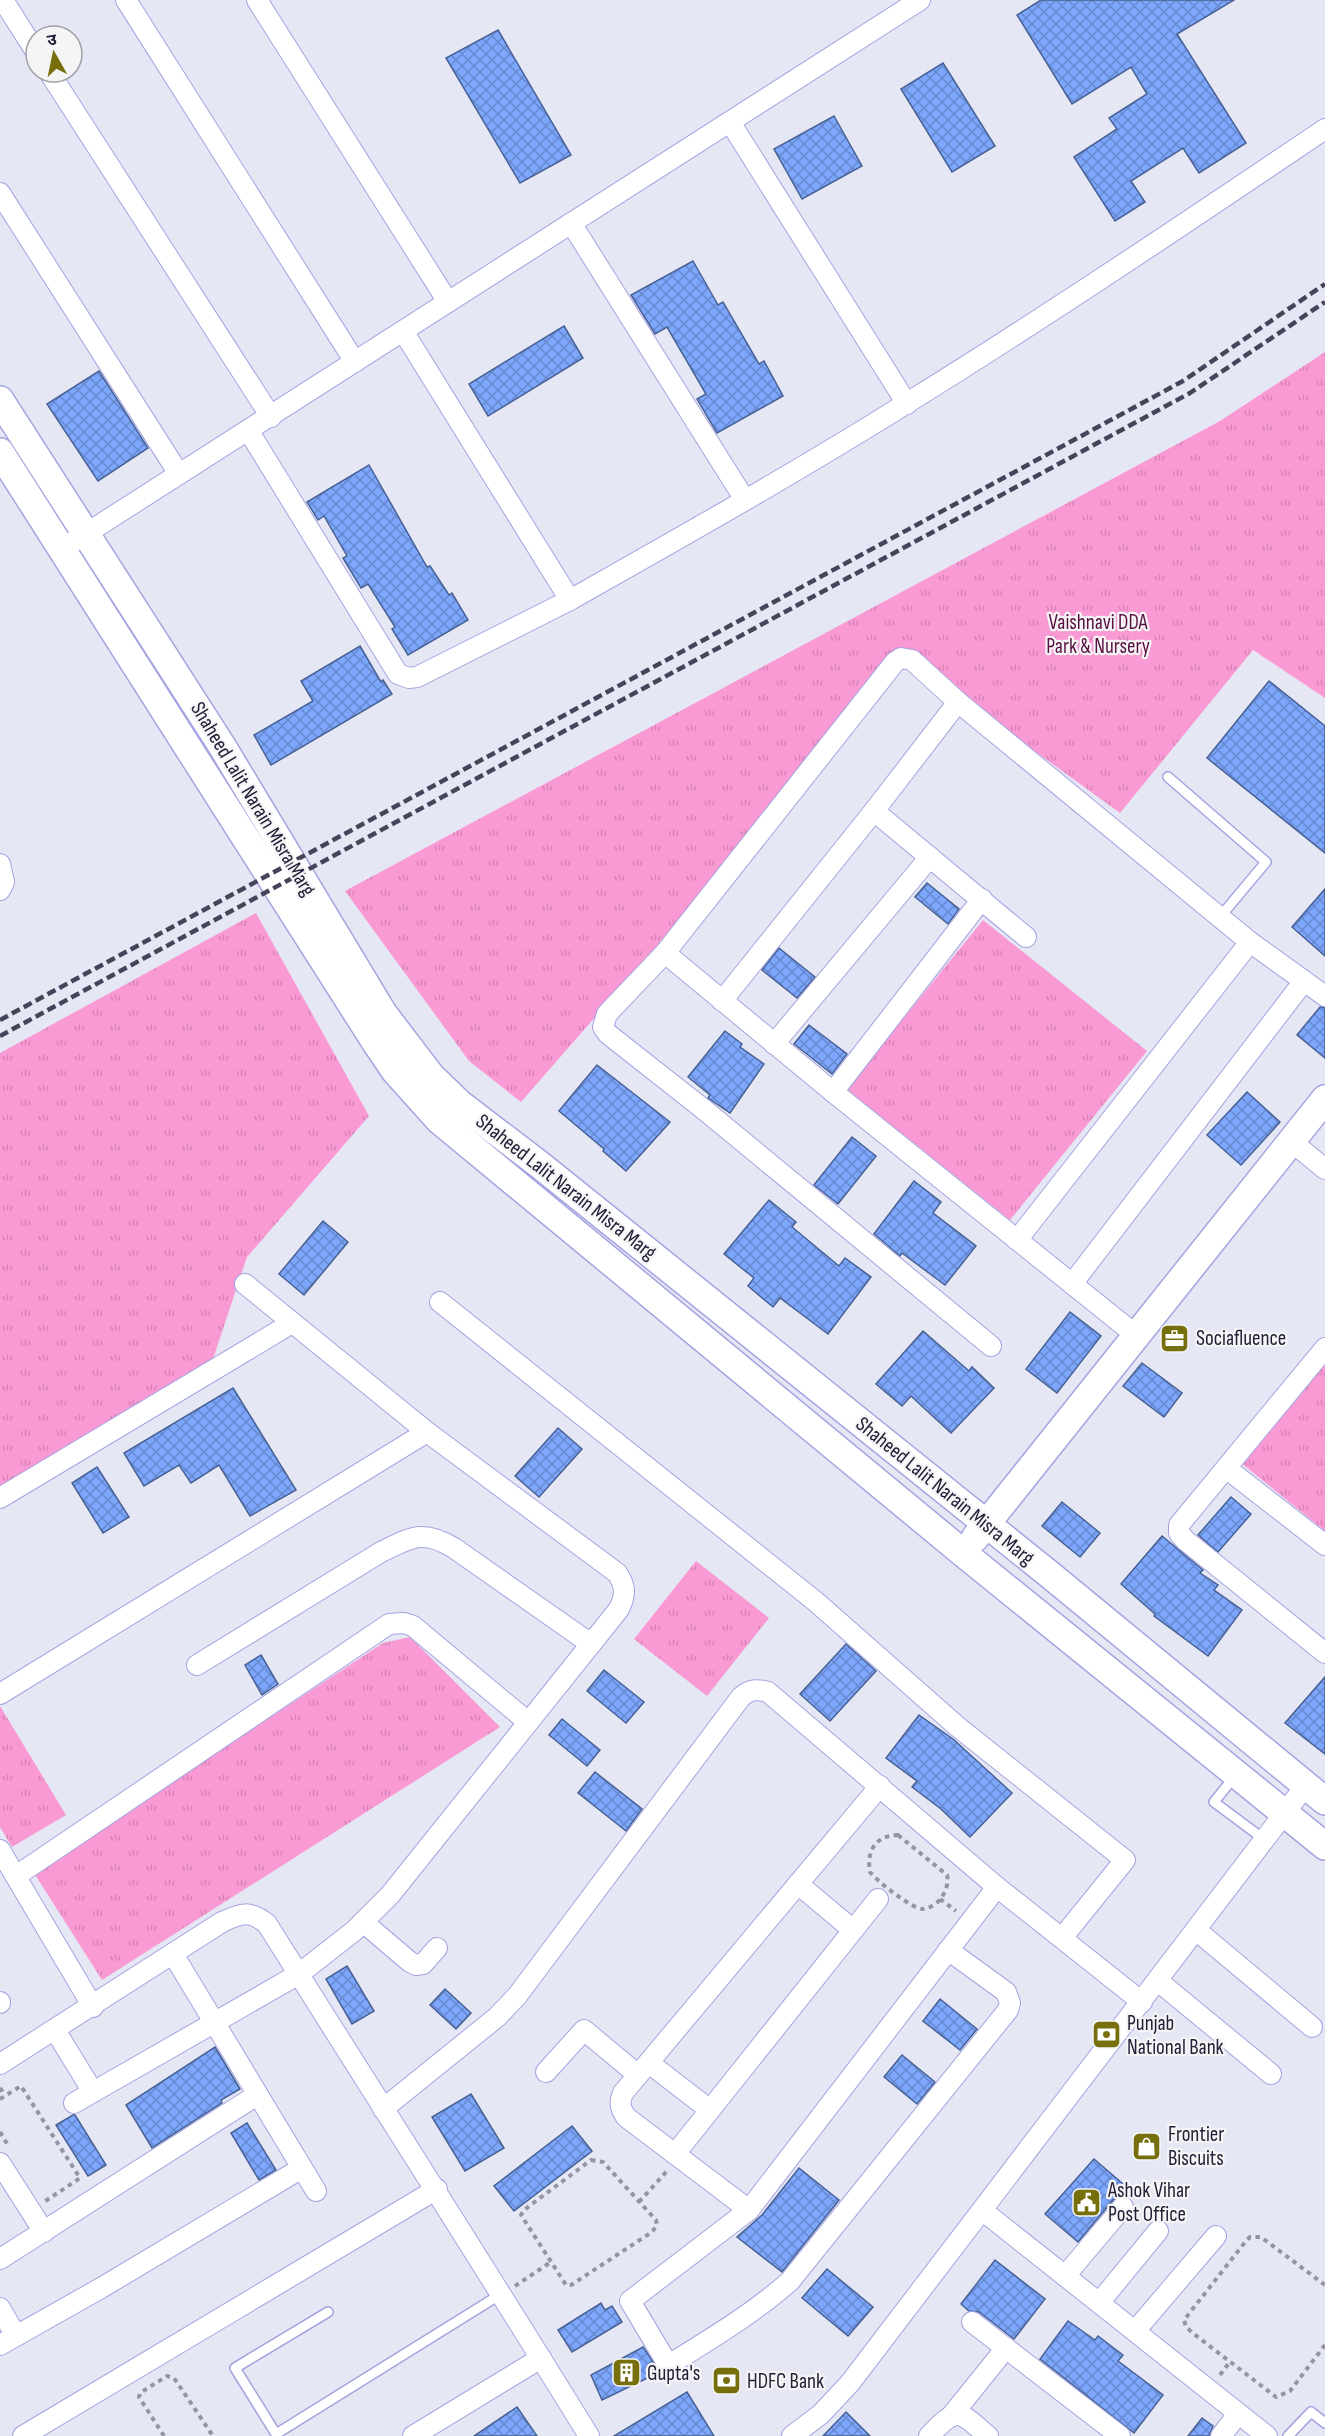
<svg xmlns="http://www.w3.org/2000/svg" width="1325" height="2436" viewBox="0 0 1325 2436" font-family="'Sofia Sans Condensed','Noto Sans Devanagari',sans-serif">
<style>
.park{fill:url(#park-tufts)}
.building{fill:url(#building-cross-hatch);stroke:#476194;stroke-width:1.5}
.lines{fill:none;stroke-linecap:round;stroke-linejoin:round}
.lane-casing{stroke:#a3a4e1;stroke-width:12}
.street-casing{stroke:#a3a4e1;stroke-width:22}
.secondary-casing{stroke:#a3a4e1;stroke-width:30}
.path{stroke:#9494a5;stroke-width:4;stroke-dasharray:4.5 4.5;stroke-linecap:butt}
.lane{stroke:#fff;stroke-width:9}
.street{stroke:#fff;stroke-width:20}
.secondary{stroke:#fff;stroke-width:27}
.rail{stroke:#45445a;stroke-width:4.5;stroke-dasharray:9 4.5;stroke-linecap:butt}
.labels{text-anchor:middle;dominant-baseline:central;stroke-width:4.5;stroke-linejoin:round;paint-order:stroke}
.park-label{font-size:21px;fill:#581042;stroke:#f5f5f5}
.street-label{font-size:21px;fill:#212038;stroke:#f5f5f5}
.poi-label{font-size:21px;fill:#212038;stroke:#f5f5f5;text-anchor:start}
</style>
<defs>
<pattern id="park-tufts" width="24" height="20" patternUnits="userSpaceOnUse" patternTransform="scale(1.5)"><rect width="24" height="20" fill="#fa9ad5"/><path d="M3 7l-1-3M5 7V3M7 7l1-3M15 17l-1-3M17 17v-4M19 17l1-3" fill="none" stroke="#d684b8"/></pattern>
<pattern id="building-cross-hatch" width="8" height="8" patternUnits="userSpaceOnUse" patternTransform="scale(1.5)"><rect width="8" height="8" fill="#7da7fd"/><path d="M0 0l8 8M0 8l8-8" fill="none" stroke="#6688ce"/></pattern>
</defs>
<rect width="100%" height="100%" fill="#e6e7f4"/>
<g class="park">
<polygon points="1325,352 1325,698 1253,650 1120,813 908,659 521,1102 469,1061 345,891 1220,421"/>
<polygon points="256,913 369,1116 247,1257 213,1359 0,1487 0,1053"/>
<polygon points="983,920 1147,1051 1010,1220 846,1089"/>
<polygon points="1325,1359 1325,1531 1241,1463"/>
<polygon points="696,1561 769,1618 707,1696 634,1639"/>
<polygon points="410,1637 500,1727 102,1980 34,1873 383,1643"/>
<polygon points="0,1706 66,1815 12,1847 0,1827"/>
</g>
<g class="building">
<polygon points="1041,0 1234,0 1177,34 1246,143 1199,173 1183,148 1131,181 1145,202 1115,221 1074,157 1117,129 1109,118 1147,94 1131,67 1072,104 1017,15"/>
<polygon points="498,30 571,155 520,183 446,58"/>
<polygon points="943,63 995,146 952,172 901,89"/>
<polygon points="834,116 862,166 802,199 774,149"/>
<polygon points="693,261 718,305 723,302 759,364 764,361 783,396 717,433 697,399 706,394 667,327 655,334 631,295"/>
<polygon points="564,326 583,358 488,416 469,384"/>
<polygon points="99,371 148,448 98,481 47,404"/>
<polygon points="369,465 427,567 430,566 449,595 452,593 468,620 408,655 392,629 395,627 368,584 361,588 343,558 347,556 324,516 318,520 307,502"/>
<polygon points="360,646 381,682 383,680 392,694 271,765 254,735 313,701 301,681"/>
<polygon points="1269,681 1325,726 1325,853 1207,758"/>
<polygon points="927,883 959,909 948,924 915,897"/>
<polygon points="1325,889 1325,956 1292,927"/>
<polygon points="779,948 815,977 797,998 762,970"/>
<polygon points="1320,1007 1325,1008 1325,1058 1297,1035"/>
<polygon points="809,1025 847,1054 832,1074 794,1044"/>
<polygon points="725,1031 742,1044 740,1047 764,1064 730,1113 708,1098 710,1095 688,1077"/>
<polygon points="597,1065 670,1122 626,1171 603,1151 604,1149 559,1111"/>
<polygon points="1247,1092 1280,1122 1241,1165 1207,1135"/>
<polygon points="852,1137 876,1156 838,1204 814,1185"/>
<polygon points="914,1181 941,1202 933,1213 976,1246 945,1285 902,1253 900,1256 874,1234"/>
<polygon points="769,1200 796,1222 792,1227 839,1266 845,1258 871,1277 828,1334 780,1298 773,1307 748,1286 754,1278 724,1254"/>
<polygon points="323,1221 348,1242 304,1295 279,1274"/>
<polygon points="1070,1312 1101,1336 1057,1393 1026,1369"/>
<polygon points="923,1331 969,1371 972,1367 994,1388 951,1433 911,1396 902,1406 876,1384"/>
<polygon points="1142,1363 1182,1393 1164,1417 1123,1386"/>
<polygon points="233,1388 296,1490 250,1516 219,1465 191,1483 179,1465 144,1486 124,1453"/>
<polygon points="558,1428 582,1449 539,1497 515,1476"/>
<polygon points="97,1467 129,1517 103,1533 72,1483"/>
<polygon points="1231,1497 1251,1514 1218,1552 1198,1535"/>
<polygon points="1062,1502 1100,1533 1080,1557 1042,1526"/>
<polygon points="1162,1536 1203,1570 1200,1573 1218,1585 1214,1590 1242,1610 1208,1656 1154,1616 1155,1614 1121,1584"/>
<polygon points="846,1644 876,1671 830,1721 800,1694"/>
<polygon points="261,1655 278,1684 262,1695 245,1665"/>
<polygon points="604,1670 644,1702 626,1723 587,1691"/>
<polygon points="1325,1677 1325,1754 1285,1723"/>
<polygon points="919,1715 953,1739 1012,1793 970,1837 941,1809 912,1787 917,1781 886,1758"/>
<polygon points="562,1719 600,1750 587,1766 549,1735"/>
<polygon points="595,1772 642,1809 626,1831 578,1793"/>
<polygon points="347,1966 374,2011 352,2024 326,1979"/>
<polygon points="445,1989 471,2013 456,2029 430,2005"/>
<polygon points="940,1999 977,2029 960,2050 923,2021"/>
<polygon points="215,2047 240,2089 221,2100 222,2103 152,2148 126,2105"/>
<polygon points="902,2055 935,2082 917,2104 884,2077"/>
<polygon points="471,2094 504,2148 465,2171 432,2117"/>
<polygon points="73,2115 75,2115 106,2165 88,2176 56,2125"/>
<polygon points="247,2123 276,2170 259,2180 231,2133"/>
<polygon points="572,2126 592,2151 514,2211 494,2186"/>
<polygon points="1094,2159 1129,2189 1124,2195 1114,2199 1078,2242 1045,2214"/>
<polygon points="799,2168 839,2200 782,2272 737,2237 762,2215"/>
<polygon points="995,2260 1045,2299 1014,2339 979,2312 969,2311 961,2304"/>
<polygon points="827,2269 873,2307 848,2336 802,2298"/>
<polygon points="601,2303 605,2310 612,2306 622,2322 572,2352 558,2330"/>
<polygon points="1068,2321 1095,2340 1098,2336 1123,2355 1118,2361 1163,2395 1134,2433 1040,2359"/>
<polygon points="643,2347 660,2372 602,2400 591,2375"/>
<polygon points="687,2392 714,2436 614,2436"/>
<polygon points="517,2407 537,2436 474,2436"/>
<polygon points="846,2412 870,2436 823,2436"/>
<polygon points="1202,2418 1213,2426 1209,2436 1188,2436"/>
</g>
<g class="lines">
<defs>
<g id="lane">
<polyline points="1168,777 1266,862 1220,917"/>
<polyline points="1235,1776 1214,1802 1265,1840"/>
<polyline points="328,2312 235,2368 276,2434 501,2294"/>
<polyline points="1288,2436 1311,2412 1325,2423"/>
</g>
<g id="street">
<polyline points="3,0 36,52"/>
<polyline points="126,0 355,362"/>
<polyline points="257,0 448,302"/>
<polyline points="49,72 271,417"/>
<polyline points="730,122 907,404"/>
<polyline points="0,193 179,474"/>
<polyline points="571,223 745,500"/>
<path d="M403,331L570,600C683,536 797,472 907,403C1049,315 1187,222 1325,129"/>
<polyline points="248,430 398,674 409,678 417,677 570,600"/>
<polyline points="62,549 920,0"/>
<polyline points="874,811 1026,937"/>
<polyline points="0,864 4,882 0,890"/>
<polyline points="665,953 833,1092 1137,1336"/>
<polyline points="722,1001 874,811 958,702"/>
<polyline points="774,1044 930,857"/>
<polyline points="833,1092 982,899"/>
<polyline points="1292,1142 1325,1169"/>
<polyline points="1017,1240 1250,942"/>
<polyline points="1072,1284 1304,981"/>
<polyline points="440,1302 815,1601 958,1727 1125,1860 1062,1938"/>
<polyline points="991,1346 702,1108 608,1034 603,1027 607,1014 665,953 895,662 901,658 912,660 958,702 1250,942 1325,996"/>
<polyline points="1325,1348 1179,1525 1179,1533 1185,1540 1325,1653"/>
<polyline points="1226,1468 1325,1545"/>
<polyline points="0,1498 292,1323"/>
<path d="M197,1665L381,1552C412,1537 423,1529 454,1548L591,1644"/>
<polyline points="0,1694 427,1432"/>
<polyline points="0,1850 93,2007"/>
<polyline points="16,1876 389,1624 404,1623 413,1626 528,1722"/>
<polyline points="798,1884 853,1930"/>
<polyline points="363,1922 410,1962 416,1965 423,1964 437,1948"/>
<polyline points="1196,1930 1312,2027"/>
<path d="M948,1950L1006,1992L1010,2003L1008,2010L790,2281C754,2313 712,2338 672,2363H667L630,2301L749,2210L997,1887"/>
<polyline points="173,1954 316,2191"/>
<polyline points="1158,1981 1271,2074"/>
<polyline points="0,2002 0,2003"/>
<polyline points="55,2030 93,2092"/>
<polyline points="649,2063 710,2110"/>
<path d="M0,2064L222,1922C241,1913 250,1910 267,1924C374,2094 483,2264 589,2436"/>
<polyline points="546,2072 584,2030 638,2075"/>
<path d="M74,2103L299,1974L354,1931L390,1895L619,1609C626,1595 626,1586 617,1573L427,1432L245,1284"/>
<path d="M383,2109L497,2017L517,1996L741,1697C750,1689 757,1689 768,1692L997,1887L1142,2002"/>
<polyline points="675,2154 878,1899"/>
<polyline points="0,2163 44,2232"/>
<path d="M749,2210L626,2117C620,2108 619,2103 623,2093L880,1786"/>
<polyline points="983,2211 1267,2436"/>
<polyline points="0,2259 257,2095"/>
<polyline points="1065,2276 1123,2207"/>
<polyline points="1099,2303 1158,2231"/>
<polyline points="0,2308 16,2336"/>
<polyline points="972,2322 1120,2436"/>
<polyline points="1135,2331 1216,2236"/>
<polyline points="0,2345 101,2288 302,2168"/>
<polyline points="952,2415 1006,2348"/>
<polyline points="23,2436 437,2189"/>
<polyline points="413,2436 541,2358"/>
<polyline points="792,2436 821,2414 850,2383 1306,1785"/>
<path d="M929,2436C958,2405 959,2411 988,2436"/>
<polyline points="1221,2436 1238,2414"/>
</g>
<g id="secondary">
<polyline points="0,400 222,746 383,1013 431,1076 460,1104 540,1165 1049,1574 1325,1801"/>
<polyline points="0,452 376,1043 395,1071 439,1120 963,1553 1325,1846"/>
<polyline points="975,1538 1325,1099"/>
</g>
</defs>
<use href="#lane" class="lane-casing"/>
<use href="#street" class="street-casing"/>
<use href="#secondary" class="secondary-casing"/>
<g class="path">
<path d="M898,1835L947,1875C949,1882 946,1890 942,1897C938,1903 931,1908 923,1909C912,1909 877,1881 870,1872C866,1851 876,1835 898,1835Z"/>
<polyline points="940,1899 956,1911"/>
<polyline points="0,2088 5,2095"/>
<polyline points="0,2099 21,2086 80,2178 44,2202"/>
<polyline points="0,2132 9,2147"/>
<polygon points="591,2160 603,2162 656,2220 657,2225 652,2232 571,2285 566,2285 521,2215 524,2210"/>
<polyline points="639,2202 667,2171"/>
<polyline points="1325,2285 1261,2237 1250,2237 1246,2241 1184,2320 1186,2327 1194,2334 1276,2397 1290,2391 1325,2345"/>
<polyline points="515,2286 551,2262"/>
<polyline points="1220,2375 1229,2363"/>
<polyline points="164,2436 139,2397 140,2393 167,2376 174,2378 213,2436"/>
</g>
<use href="#lane" class="lane"/>
<use href="#street" class="street"/>
<use href="#secondary" class="secondary"/>
<g class="rail">
<polyline points="0,1020 1183,381 1325,284"/>
<polyline points="0,1036 1190,393 1325,302"/>
</g>
</g>
<defs>
<symbol id="office-square" viewBox="-11 -11 22 22"><rect x="-9" y="-9" width="18" height="18" rx="4" fill="#776e0c" stroke="#f5f5f5"/><path d="M-6-3h4V-5.5h4V-3h4V5H-6ZM-1-4.5V-3h2v-1.5ZM-6 0V1H6V0Z" fill="#fff"/></symbol>
<symbol id="bank-square" viewBox="-11 -11 22 22"><rect x="-9" y="-9" width="18" height="18" rx="4" fill="#776e0c" stroke="#f5f5f5"/><path d="M-6-4H6V4H-6ZM0-2.3a2.3 2.3 0 1 0 0 4.6a2.3 2.3 0 1 0 0-4.6Z" fill="#fff"/></symbol>
<symbol id="shop-square" viewBox="-11 -11 22 22"><rect x="-9" y="-9" width="18" height="18" rx="4" fill="#776e0c" stroke="#f5f5f5"/><path d="M-5-2.5h2.3a2.7 3.5 0 0 1 5.4 0H5L5.5 6h-11ZM-1.5-2.5h3a1.5 2.3 0 0 0-3 0Z" fill="#fff"/></symbol>
<symbol id="civic-square" viewBox="-11 -11 22 22"><rect x="-9" y="-9" width="18" height="18" rx="4" fill="#776e0c" stroke="#f5f5f5"/><path d="M-.6-6.5H3V-4.5H.6V-3L4-1V1h2V6H-6V1h2V-1L-.6-3ZM-1.2 2.5V6h2.4V2.5Z" fill="#fff"/></symbol>
<symbol id="building-square" viewBox="-11 -11 22 22"><rect x="-9" y="-9" width="18" height="18" rx="4" fill="#776e0c" stroke="#f5f5f5"/><path d="M-4-6H4V6H1V3H-1V6H-4ZM-2.5-4.3h1.7v1.8h-1.7ZM.8-4.3h1.7v1.8H.8ZM-2.5-1h1.7V.8h-1.7ZM.8-1h1.7V.8H.8Z" fill="#fff"/></symbol>
</defs>
<g fill-rule="evenodd">
<use href="#office-square" x="1158" y="1322" width="33" height="33"/>
<use href="#bank-square" x="1090" y="2018" width="33" height="33"/>
<use href="#shop-square" x="1130" y="2130" width="33" height="33"/>
<use href="#civic-square" x="1070" y="2186" width="33" height="33"/>
<use href="#building-square" x="610" y="2356" width="33" height="33"/>
<use href="#bank-square" x="710" y="2364" width="33" height="33"/>
</g>
<g class="labels">
<g class="park-label">
<text x="1098" y="622">Vaishnavi DDA<tspan x="1098" dy="24">Park &amp; Nursery</tspan></text>
</g>
<g class="street-label">
<text transform="translate(253 799) rotate(59)">Shaheed Lalit Narain Misra Marg</text>
<text transform="translate(566 1187) rotate(38)">Shaheed Lalit Narain Misra Marg</text>
<text transform="translate(945 1491) rotate(39)">Shaheed Lalit Narain Misra Marg</text>
</g>
<g class="poi-label">
<text x="1196" y="1338">Sociafluence</text>
<text x="1127" y="2023">Punjab<tspan x="1127" dy="24">National Bank</tspan></text>
<text x="1168" y="2134">Frontier<tspan x="1168" dy="24">Biscuits</tspan></text>
<text x="1108" y="2190">Ashok Vihar<tspan x="1108" dy="24">Post Office</tspan></text>
<text x="647" y="2373">Gupta's</text>
<text x="747" y="2381">HDFC Bank</text>
</g>
</g>
<g transform="translate(54 54) rotate(351)"><circle r="28" fill="#f5f5f5" stroke="#a0a0a9" stroke-width="1.5"/>
<path d="M0-4.5L10 22L0 15L-10 22Z" fill="#776e0c"/>
<text y="-9" font-size="16" font-weight="bold" text-anchor="middle" fill="#212038">उ</text>
</g>
</svg>
